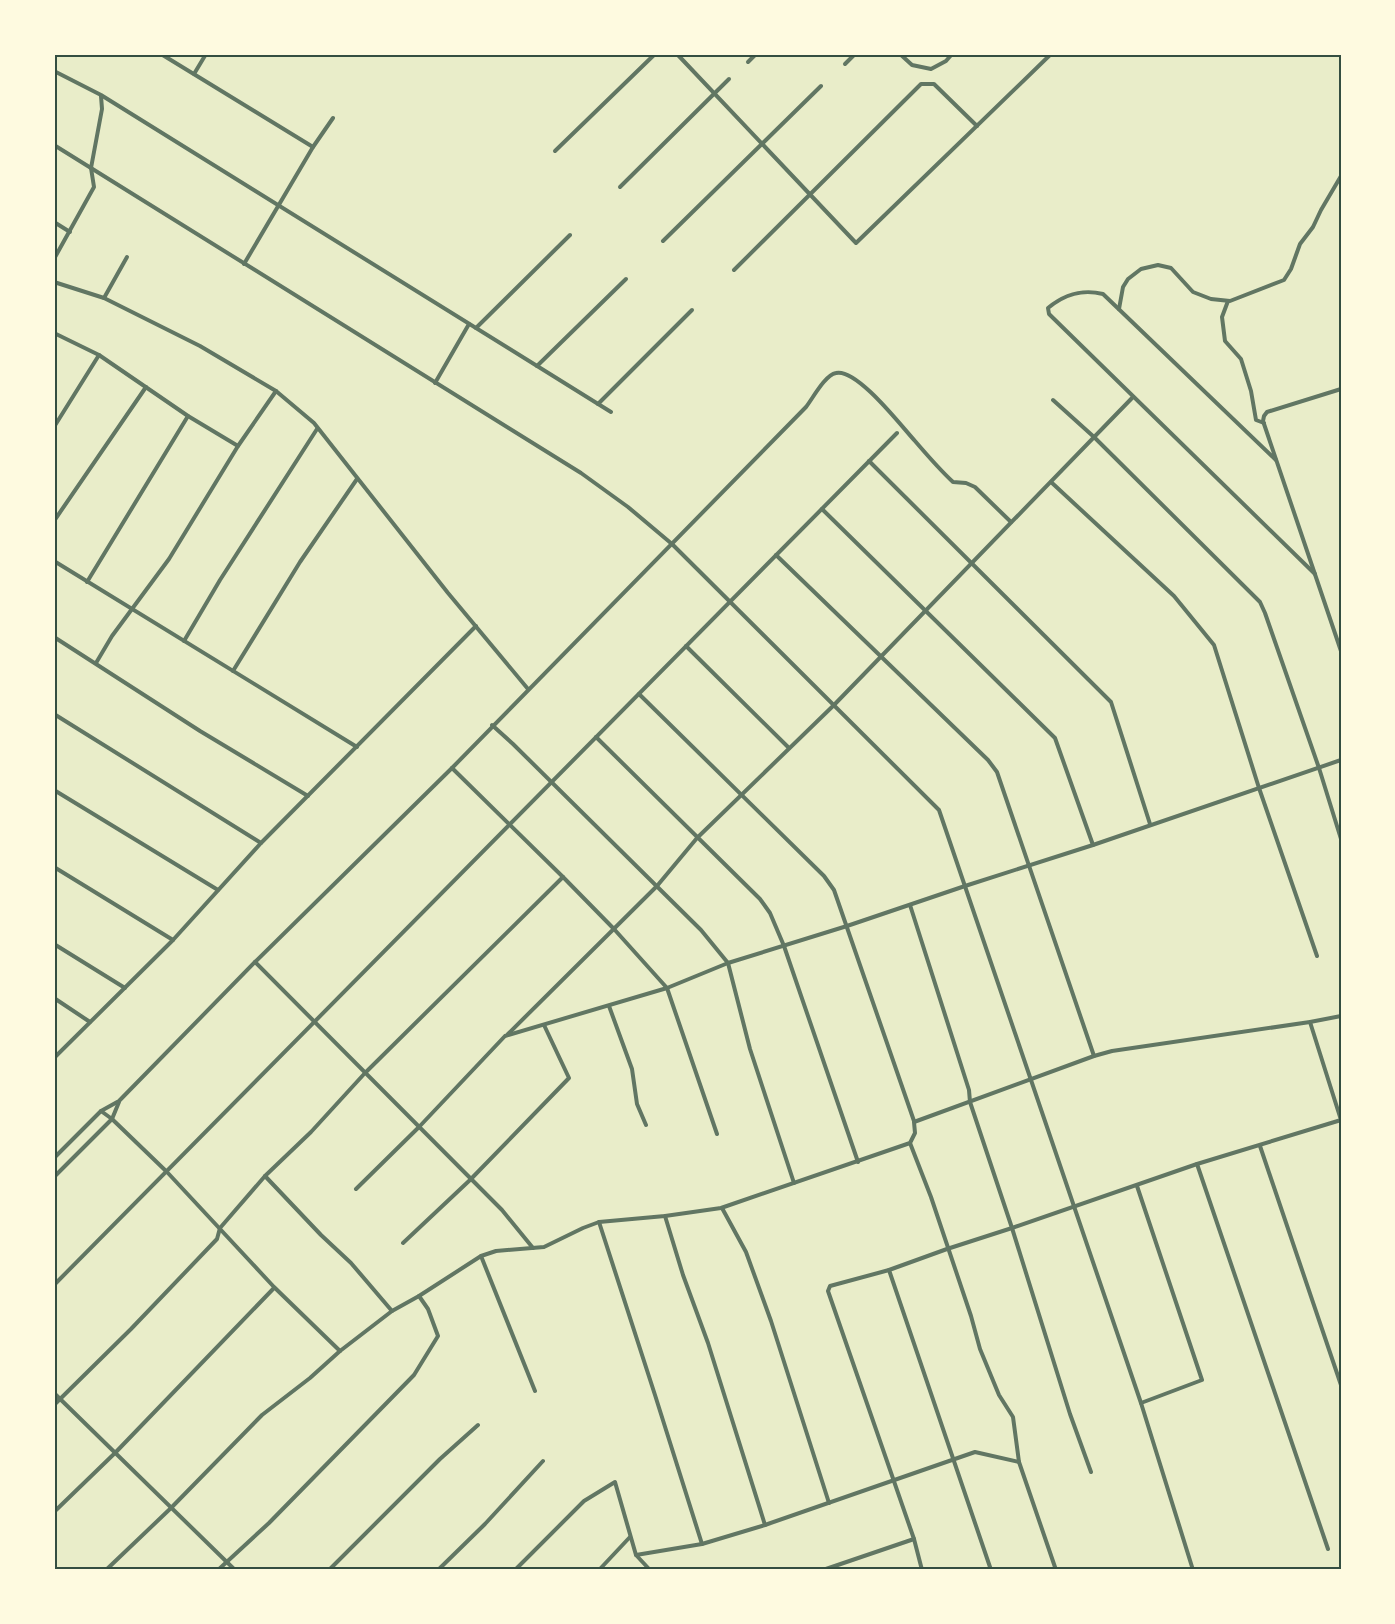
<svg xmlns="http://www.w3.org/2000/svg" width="1395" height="1624" viewBox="0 0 1395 1624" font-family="'PT Serif',serif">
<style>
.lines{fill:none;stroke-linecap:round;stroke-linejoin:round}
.minor{stroke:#617663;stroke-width:4}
.neatline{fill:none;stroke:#344e41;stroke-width:2}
</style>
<rect width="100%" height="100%" fill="#e9edc9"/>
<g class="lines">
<g class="minor">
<polyline points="161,54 313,147"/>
<polyline points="677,54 856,243 1051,54"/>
<polyline points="900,54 912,65 931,69 946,61 952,54"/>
<polyline points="748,62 756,54"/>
<polyline points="845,64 855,54"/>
<polyline points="54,71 101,95 611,412"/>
<polyline points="194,74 206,54"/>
<polyline points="54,145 581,473 628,507 672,544 939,810 1141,1403 1193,1570"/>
<polyline points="555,151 655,54"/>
<polyline points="620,187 729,79"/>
<polyline points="54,222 70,232"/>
<polyline points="663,241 821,86"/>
<polyline points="54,259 94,187 91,168 102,109 101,96"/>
<polyline points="244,264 313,147 333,118"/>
<polyline points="734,270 921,84 934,84 977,126"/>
<polyline points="54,282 104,298 200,346 276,391 314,423 448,593 528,689"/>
<polyline points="104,298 127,257"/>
<polyline points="1228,301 1222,317 1225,341 1241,359 1251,391 1256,420 1264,423"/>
<polyline points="1119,309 1123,287 1128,279 1141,269 1158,265 1171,268 1193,292 1211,299 1230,301 1284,280 1291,269 1300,244 1313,227 1321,210 1341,176"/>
<polyline points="476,328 570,235"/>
<polyline points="54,333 99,355 188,416 238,446"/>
<polyline points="537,366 626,279"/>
<polyline points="435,383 469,324"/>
<polyline points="1341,389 1267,412 1264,416 1263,421 1341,651"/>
<polyline points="1053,400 1094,437 1260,602 1265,613 1319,768 1341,839"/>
<polyline points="598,404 692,310"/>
<polyline points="54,427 99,355"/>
<path d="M1276,460L1103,294C1082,289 1065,294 1048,308L1049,314L1315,574"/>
<polyline points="869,461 1111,702 1150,824"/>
<polyline points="1051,482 1174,596 1214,645 1259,788 1317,956"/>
<polyline points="822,509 1055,738 1093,845"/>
<polyline points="54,521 146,387"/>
<polyline points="776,555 988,760 997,772 1094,1056"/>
<polyline points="54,561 357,747"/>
<polyline points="87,582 188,416"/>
<polyline points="54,637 200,731 308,796"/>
<polyline points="184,641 220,580 317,429"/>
<polyline points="686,646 789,748"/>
<polyline points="96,663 112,636 169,559 238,446 276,391"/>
<polyline points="233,671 300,562 357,479"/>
<polyline points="639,694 824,876 834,890 914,1121"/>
<polyline points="54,714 261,843"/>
<polyline points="492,725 513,744 701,930 728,963 750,1049 794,1183"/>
<polyline points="596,737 760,899 770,913 784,946 858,1162"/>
<polyline points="452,768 563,877 614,929 667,988 717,1134"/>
<polyline points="54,790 218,890"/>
<polyline points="54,867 173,940"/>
<polyline points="910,905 969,1090 970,1102 1012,1228 1070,1414 1091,1472"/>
<polyline points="54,944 125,988"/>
<polyline points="255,962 502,1210 533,1248"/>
<polyline points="54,998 90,1022"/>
<polyline points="609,1006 632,1069 637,1104 646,1125"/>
<polyline points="1310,1022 1341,1120"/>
<polyline points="508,1034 657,886 697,838 834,705 1133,397"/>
<polyline points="54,1058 173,940 261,843 476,626"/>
<polyline points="101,1111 112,1119 167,1172 274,1287 340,1351"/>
<polyline points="910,1143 931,1197 971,1316 980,1349 999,1395 1013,1417 1019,1462 1056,1570"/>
<polyline points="1260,1146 1341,1385"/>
<path d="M54,1158L101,1111L119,1101L255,962L452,768L806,407C813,398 825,375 836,373C857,368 902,427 915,441C927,455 939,469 953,482L966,483L975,487L1011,522"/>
<polyline points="1197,1164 1328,1549"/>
<polyline points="265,1176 321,1235 351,1263 392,1311"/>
<polyline points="54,1177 112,1119 119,1102"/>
<polyline points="1137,1186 1202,1380 1141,1403"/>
<polyline points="356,1189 419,1127 505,1036 667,988 728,963 847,926 965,886 1093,845 1341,760"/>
<polyline points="722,1208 746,1252 771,1321 829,1503"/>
<polyline points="665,1216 683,1275 708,1343 765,1525"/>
<polyline points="599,1222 655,1395 702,1544"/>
<polyline points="403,1243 470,1180 569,1078 544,1025"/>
<polyline points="481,1256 535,1391"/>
<polyline points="889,1270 991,1570"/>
<polyline points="54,1285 897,433"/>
<polyline points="54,1393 235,1570"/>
<polyline points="54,1405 131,1329 217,1239 220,1228 265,1176 311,1132 365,1073 563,877"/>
<polyline points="54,1512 115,1453 274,1288"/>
<polyline points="636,1555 702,1544 765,1525 975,1452 1019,1462"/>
<polyline points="106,1570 171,1508 262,1415 310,1378 340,1351 392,1311 419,1296 481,1256 496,1251 544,1247 583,1228 599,1222 665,1216 721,1208 910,1143 915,1133 914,1122 1094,1056 1112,1051 1310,1022 1341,1016"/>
<polyline points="218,1570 269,1523 414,1375 438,1336 428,1309 419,1296"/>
<polyline points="329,1570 440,1459 478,1425"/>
<polyline points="438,1570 485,1524 543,1461"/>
<polyline points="515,1570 584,1501 615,1482 636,1555 650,1570"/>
<polyline points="599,1570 630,1537"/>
<polyline points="823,1570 914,1539"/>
<polyline points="922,1570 914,1539 828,1291 830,1286 889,1270 947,1249 1012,1228 1197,1164 1341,1120"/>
</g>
</g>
<rect width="1395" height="1624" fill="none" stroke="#fefae0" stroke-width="111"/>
<rect x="56" y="56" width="1284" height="1512" class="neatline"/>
</svg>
